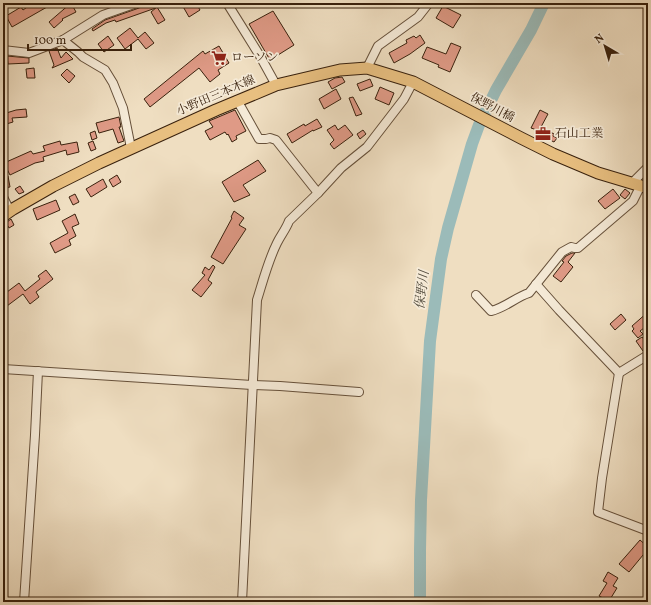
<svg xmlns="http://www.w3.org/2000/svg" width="651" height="605" viewBox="0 0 651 605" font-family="Vollkorn,'Noto Serif JP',serif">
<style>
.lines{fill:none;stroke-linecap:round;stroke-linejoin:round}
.river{stroke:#9bbbb9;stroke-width:12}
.building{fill:#df9a86;stroke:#39210d}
.minor-casing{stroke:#66503a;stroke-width:10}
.major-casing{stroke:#39210d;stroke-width:13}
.minor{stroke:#f5ead7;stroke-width:8}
.major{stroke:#e8bf80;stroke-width:11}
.labels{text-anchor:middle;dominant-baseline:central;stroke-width:3.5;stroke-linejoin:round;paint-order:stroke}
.poi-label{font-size:12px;fill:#39210d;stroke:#f5ead7;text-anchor:start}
.street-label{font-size:12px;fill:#39210d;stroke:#f5ead7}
.water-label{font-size:13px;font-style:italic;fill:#564f41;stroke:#f5ead7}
</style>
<rect width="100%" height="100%" fill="#efdec1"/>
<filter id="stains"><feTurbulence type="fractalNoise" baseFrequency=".005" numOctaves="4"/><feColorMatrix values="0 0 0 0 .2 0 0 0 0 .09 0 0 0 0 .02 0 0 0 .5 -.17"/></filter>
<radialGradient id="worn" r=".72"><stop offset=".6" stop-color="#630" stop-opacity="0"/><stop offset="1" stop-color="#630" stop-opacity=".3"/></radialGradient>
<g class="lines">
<polyline class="river" points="420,602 420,550 421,500 430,341 441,259 448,228 472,144 479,125 496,90 531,30 544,3"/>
</g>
<g class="building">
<polygon points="33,3 54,3 12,27 6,16 21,7 23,10"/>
<polygon points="71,3 76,12 62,19 63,20 54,28 49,22"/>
<polygon points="148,3 167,3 167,4 116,22 115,20 106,23 93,31 92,29 105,20 139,8"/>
<polygon points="181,3 196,3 200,10 189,17"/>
<polygon points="443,6 461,15 453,28 436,18"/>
<polygon points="157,7 165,20 158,24 151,12"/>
<polygon points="273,11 294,45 270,60 249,24"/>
<polygon points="130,28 138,38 145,32 154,43 146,49 138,39 125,49 117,38"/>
<polygon points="420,35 425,43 410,54 394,63 389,53 407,43 406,40 414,36 416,38"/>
<polygon points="108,36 114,45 104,52 98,44"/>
<polygon points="451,43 461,47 450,72 438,67 439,65 422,58 427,47 446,54"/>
<polygon points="219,46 229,63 218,70 220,74 210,82 199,68 150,107 144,99 203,51 205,54"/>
<polygon points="57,48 61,58 66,52 73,59 52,68 54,65 49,51"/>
<polygon points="7,56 29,58 29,63 8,64"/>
<polygon points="34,68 35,78 27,78 26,69"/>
<polygon points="67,69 75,76 69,83 61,75"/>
<polygon points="342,77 345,82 332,89 328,82 335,78"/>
<polygon points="370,79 373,86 360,91 357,84"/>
<polygon points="380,87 394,93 389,105 375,99"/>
<polygon points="336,89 341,99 324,109 319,99"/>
<polygon points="353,97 362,114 356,116 349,98"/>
<polygon points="26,109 27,117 12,118 13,122 3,125 3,114 16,110"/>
<polygon points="235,110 246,131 236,136 237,139 232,142 228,134 227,135 225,132 210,140 205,131 213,127 209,121"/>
<polygon points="540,110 548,114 541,127 554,134 553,136 557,138 554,142 536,133 537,130 531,128"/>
<polygon points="119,117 121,127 119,127 124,141 118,143 113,129 99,133 96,123"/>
<polygon points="317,119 322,127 313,131 313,130 292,143 287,134 304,124 305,126"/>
<polygon points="335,125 338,130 345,125 353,135 334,149 330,144 334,140 327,130"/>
<polygon points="363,130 366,134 360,139 357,134"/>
<polygon points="95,131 97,138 92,140 90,133"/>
<polygon points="60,141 61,145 77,142 79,152 67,155 66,150 43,157 44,161 35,163 10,175 4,163 31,151 33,154 45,151 43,146"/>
<polygon points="93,141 96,149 91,151 88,143"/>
<polygon points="258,160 266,171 243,185 250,195 234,202 222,182"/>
<polygon points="117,175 121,182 113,187 109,180"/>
<polygon points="8,176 10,187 4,188 3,177"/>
<polygon points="103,179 107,187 91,197 86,189"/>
<polygon points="20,186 24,192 19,194 15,189"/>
<polygon points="613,189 620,198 605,209 598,201"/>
<polygon points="625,189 630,193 625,199 620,195"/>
<polygon points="75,194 79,202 73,205 69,197"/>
<polygon points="56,200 60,210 37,220 33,209"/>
<polygon points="234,211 244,218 239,225 246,229 223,264 211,257 232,218 231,217"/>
<polygon points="75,214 79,224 72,227 76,236 69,240 71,245 55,253 50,243 68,233 62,221"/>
<polygon points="11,219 14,225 9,228 8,226 3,229 3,223 7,222"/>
<polygon points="572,253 575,253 568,262 573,267 561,282 553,276 564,262 562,261 566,256"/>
<polygon points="213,265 215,267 208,280 212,283 201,297 192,290 205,275 202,273 205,267 209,270"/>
<polygon points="46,270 53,279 36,292 39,297 30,304 23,294 3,309 3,295 19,283 25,291 40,279 38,276"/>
<polygon points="648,312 648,325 640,331 643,334 638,338 632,331 634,329 632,326"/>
<polygon points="621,314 626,320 615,330 610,324"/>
<polygon points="642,337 648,344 648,347 643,351 636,341"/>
<polygon points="640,540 648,547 648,549 629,572 619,564"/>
<polygon points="608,572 618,578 613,586 617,588 609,601 599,596 607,583 603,581"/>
</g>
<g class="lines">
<defs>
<g id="minor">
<polyline points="227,3 260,56 276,85"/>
<polyline points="63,40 78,52 83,57 105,70 113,83 123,108 131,148"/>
<polyline points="3,50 29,53 63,40 103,15 137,3"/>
<polyline points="367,68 378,46 418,17 429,3"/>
<polyline points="237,100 259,139 266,139 270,138 276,140 318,193"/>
<polyline points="632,183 648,167"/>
<polyline points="3,197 10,211"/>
<polyline points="536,284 559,310 619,373"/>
<path d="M476,295L491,311C505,308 516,297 529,293L562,252L571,247L575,248H578L633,201L641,185"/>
<polyline points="3,369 252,385 280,386 359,392"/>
<polyline points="619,373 602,478 598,512 648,531"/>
<polyline points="619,373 648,355"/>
<polyline points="24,602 35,435 38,371"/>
<path d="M242,602L257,300C263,281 268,261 277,243C281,235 286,229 289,221L318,193L341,168L367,147L404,99L413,82"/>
</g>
<polyline id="major" points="3,216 13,209 53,186 99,163 216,110 276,85 340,70 367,68 413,82 521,138 553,154 598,173 648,188"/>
</defs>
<use href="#minor" class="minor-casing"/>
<use href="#major" class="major-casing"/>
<use href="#minor" class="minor"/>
<use href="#major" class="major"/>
</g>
<defs>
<symbol id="supermarket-bare" viewBox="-9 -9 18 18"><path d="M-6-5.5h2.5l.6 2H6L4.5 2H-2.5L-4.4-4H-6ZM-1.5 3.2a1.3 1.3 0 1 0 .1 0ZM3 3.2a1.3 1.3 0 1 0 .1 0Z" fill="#8f2418" stroke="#f5ead7" stroke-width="2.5" paint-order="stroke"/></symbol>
<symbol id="office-bare" viewBox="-9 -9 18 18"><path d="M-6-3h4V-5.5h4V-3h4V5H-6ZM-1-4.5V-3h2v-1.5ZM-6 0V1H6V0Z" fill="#8f2418" stroke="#f5ead7" stroke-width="2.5" paint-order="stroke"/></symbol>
</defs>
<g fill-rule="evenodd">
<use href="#supermarket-bare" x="208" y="47" width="22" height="22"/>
<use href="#office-bare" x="532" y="123" width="22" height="22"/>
</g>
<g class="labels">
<g class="poi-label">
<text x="231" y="58">ローソン</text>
<text x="555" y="134">石山工業</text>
</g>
<g class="street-label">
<text transform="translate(216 96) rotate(-23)">小野田三本木線</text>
<text transform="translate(492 108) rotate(28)">保野川橋</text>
</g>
<g class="water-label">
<text transform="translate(423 290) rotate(-83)">保野川</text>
</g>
</g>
<rect width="651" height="605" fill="none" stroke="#efdec1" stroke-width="16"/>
<rect x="4" y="4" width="643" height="597" fill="none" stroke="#39210d" stroke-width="2"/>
<rect x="8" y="8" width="635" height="589" fill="none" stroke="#39210d"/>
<g transform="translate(605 46) rotate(322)" stroke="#f5ead7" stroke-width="3" paint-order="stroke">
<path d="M0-3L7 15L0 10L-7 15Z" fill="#39210d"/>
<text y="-6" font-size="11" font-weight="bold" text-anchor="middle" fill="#39210d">N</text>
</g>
<path d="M28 44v6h103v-6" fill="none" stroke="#39210d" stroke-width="2"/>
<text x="34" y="44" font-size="12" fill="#39210d" stroke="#f5ead7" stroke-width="3" paint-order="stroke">100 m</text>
<rect width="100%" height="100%" filter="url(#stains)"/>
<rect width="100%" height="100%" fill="url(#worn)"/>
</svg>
